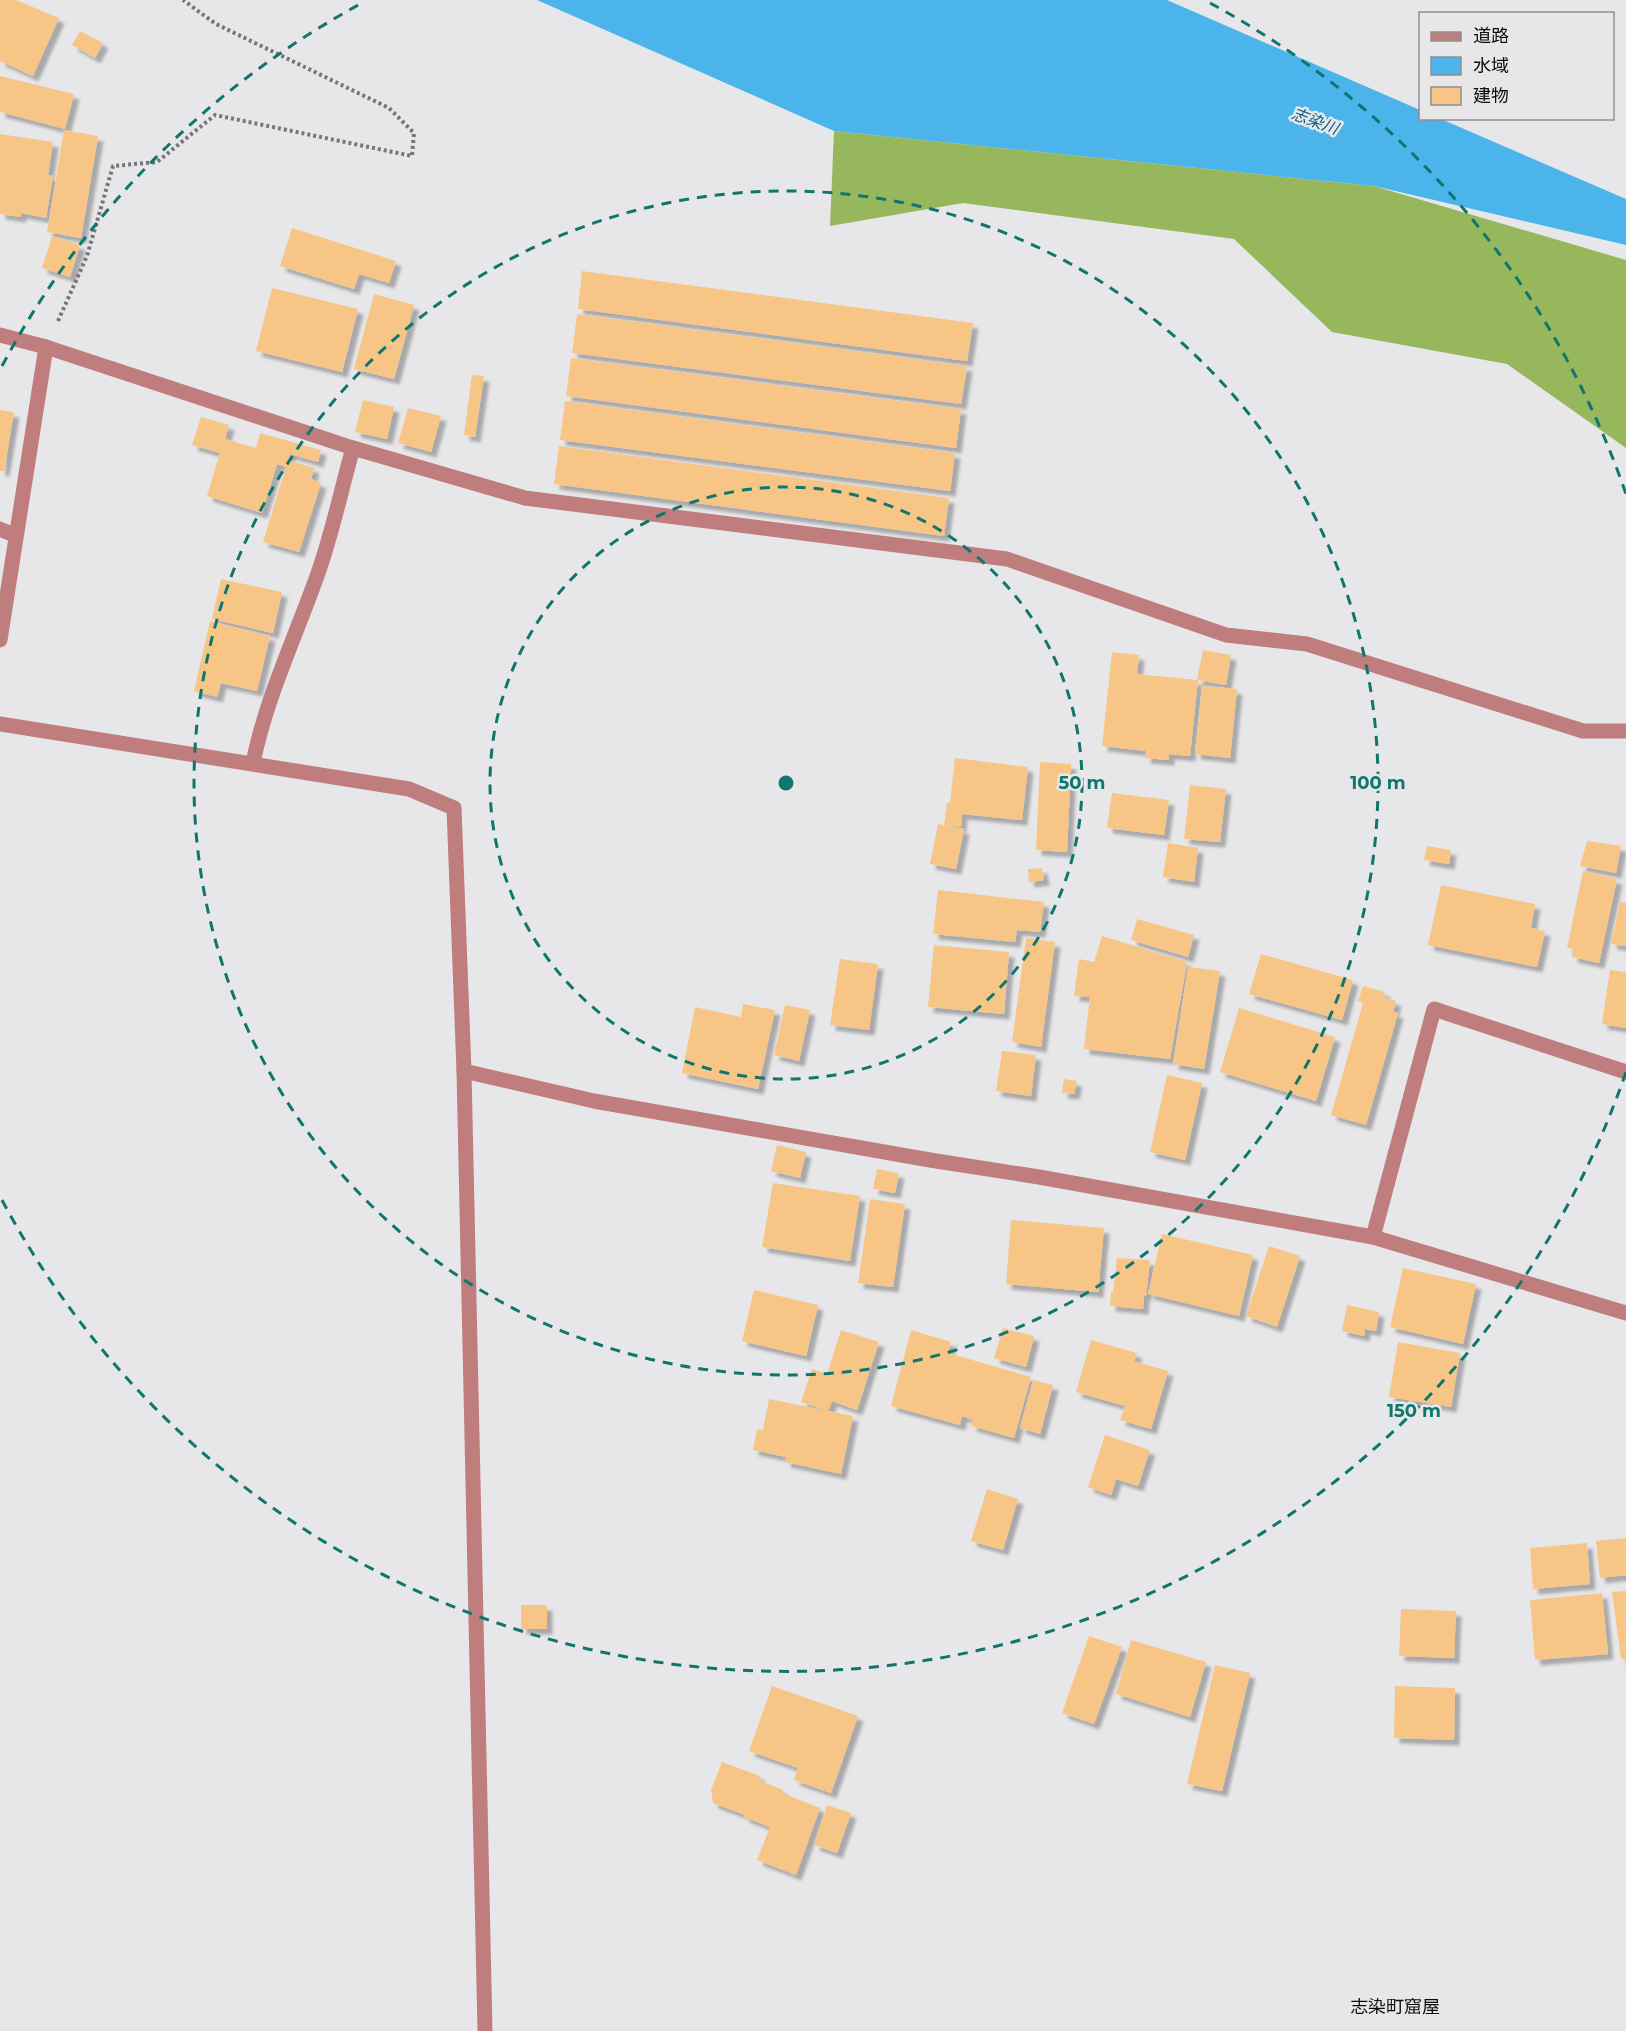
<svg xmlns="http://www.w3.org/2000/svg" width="1626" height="2031" viewBox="0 0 1626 2031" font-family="Montserrat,'Noto Sans JP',sans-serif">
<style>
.forest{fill:#97b75c}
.water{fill:#4bb4ea}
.building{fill:#f7c686;filter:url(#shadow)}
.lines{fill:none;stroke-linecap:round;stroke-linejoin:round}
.path{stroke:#767677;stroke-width:4;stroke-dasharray:3 3;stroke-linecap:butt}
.street{stroke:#bf7d7e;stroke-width:15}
.ring{fill:none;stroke:#0f766e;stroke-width:3;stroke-dasharray:10 8}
.labels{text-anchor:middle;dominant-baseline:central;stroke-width:5;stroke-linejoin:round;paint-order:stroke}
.water-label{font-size:16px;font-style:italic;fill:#095d81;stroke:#e7e7e9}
.quarter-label{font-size:18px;fill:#0d0d0e;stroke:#e7e7e9}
.centre{fill:#0f766e;stroke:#e7e7e9;stroke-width:3}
.ring-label{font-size:18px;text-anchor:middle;font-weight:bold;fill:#0f766e;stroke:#e7e7e9;stroke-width:5;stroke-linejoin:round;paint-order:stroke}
</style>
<defs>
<filter id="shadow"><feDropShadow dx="5.5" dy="5.5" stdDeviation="1.5" flood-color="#0004"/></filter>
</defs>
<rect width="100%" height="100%" fill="#e7e7e9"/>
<polygon class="forest" points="834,131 1374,186 1626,260 1626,448 1507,364 1332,332 1234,239 963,203 830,226"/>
<polygon class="water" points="537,0 1167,0 1420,110 1420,118 1441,119 1626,199 1626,245 1374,186 834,131"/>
<g class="building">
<polygon points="0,0 16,0 59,18 33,76 0,61"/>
<polygon points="80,31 103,43 95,58 72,45"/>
<polygon points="0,76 74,94 65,129 0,112"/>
<polygon points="64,130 98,136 81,238 47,232"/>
<polygon points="0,134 53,142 48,175 53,176 46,218 21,213 21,217 0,214"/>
<polygon points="292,228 396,261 389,283 359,274 354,289 280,266"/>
<polygon points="52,236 80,245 70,277 42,268"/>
<polygon points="582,271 973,323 967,361 578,309"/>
<polygon points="272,288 358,309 342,372 256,351"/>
<polygon points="374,294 414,305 394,379 354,369"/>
<polygon points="577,314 967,366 961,404 572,353"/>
<polygon points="571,358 961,409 956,448 566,396"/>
<polygon points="472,375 484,376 475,437 464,435"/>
<polygon points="363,400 394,407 387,439 355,432"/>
<polygon points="565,401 955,453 950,491 560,440"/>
<polygon points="408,408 441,416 431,452 398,443"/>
<polygon points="0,410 14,412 4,471 0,471"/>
<polygon points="201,417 229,425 225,439 256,448 260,433 321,450 318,462 290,454 288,460 314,468 311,479 321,483 299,552 263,542 286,467 277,464 262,513 207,496 220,453 192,445"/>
<polygon points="559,446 949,498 944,536 554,484"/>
<polygon points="221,579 282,592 273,633 212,619"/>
<polygon points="210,621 270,636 257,691 221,683 217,697 194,691"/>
<polygon points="1203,650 1231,655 1226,685 1197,680"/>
<polygon points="1112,652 1139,655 1137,674 1198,680 1190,756 1169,754 1169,760 1145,758 1146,751 1102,746"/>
<polygon points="1202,686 1237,689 1230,758 1195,754"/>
<polygon points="955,758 1028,767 1022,820 962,814 961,827 944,825 947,803 950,803"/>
<polygon points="1040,762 1071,764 1067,852 1036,850"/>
<polygon points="1190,785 1226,789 1220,842 1184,839"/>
<polygon points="1112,793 1169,800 1164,835 1107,828"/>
<polygon points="938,824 964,829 956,869 930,864"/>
<polygon points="1587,841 1621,846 1616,873 1580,866"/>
<polygon points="1168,843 1198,848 1194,882 1163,877"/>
<polygon points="1427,846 1451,850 1449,864 1424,860"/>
<polygon points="1042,868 1044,880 1029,882 1028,869"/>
<polygon points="1583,871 1617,879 1599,963 1572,957 1573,949 1567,948"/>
<polygon points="1441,885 1535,904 1531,928 1545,931 1537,967 1428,945"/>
<polygon points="938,890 1044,902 1040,932 1017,930 1015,942 933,934"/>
<polygon points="1620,902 1626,903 1626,946 1611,944"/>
<polygon points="1137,919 1194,935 1188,957 1131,940"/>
<polygon points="1102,936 1187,962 1170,1059 1084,1049 1090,997 1074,996 1079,959 1094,962"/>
<polygon points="1026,938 1055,942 1041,1047 1012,1042"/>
<polygon points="934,945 1009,952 1004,1014 928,1007"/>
<polygon points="1261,954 1353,980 1342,1020 1249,994"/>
<polygon points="840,959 878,964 869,1030 830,1025"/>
<polygon points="1188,967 1220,971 1204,1069 1173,1064"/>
<polygon points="1610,970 1626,972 1626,1028 1602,1024"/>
<polygon points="1363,986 1385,992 1383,997 1396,1001 1393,1012 1398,1013 1366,1125 1331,1115 1363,1003 1358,1001"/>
<polygon points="743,1004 775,1010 758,1089 682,1073 695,1007 741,1017"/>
<polygon points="785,1005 810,1010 799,1061 774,1055"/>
<polygon points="1239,1008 1335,1037 1316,1101 1220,1072"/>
<polygon points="1002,1051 1036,1055 1031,1096 996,1091"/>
<polygon points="1167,1075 1202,1083 1185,1160 1150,1152"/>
<polygon points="1064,1079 1077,1081 1074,1094 1062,1093"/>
<polygon points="777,1145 806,1152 800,1178 771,1171"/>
<polygon points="877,1169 899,1173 895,1193 873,1189"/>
<polygon points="773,1183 860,1196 850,1261 762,1247"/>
<polygon points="870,1199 905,1204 893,1287 858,1283"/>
<polygon points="1011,1220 1104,1228 1098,1292 1006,1284"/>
<polygon points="1162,1234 1253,1255 1239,1316 1148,1294"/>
<polygon points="1269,1246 1300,1256 1277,1327 1246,1316"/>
<polygon points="1117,1258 1150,1260 1146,1296 1144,1295 1143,1309 1110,1306 1111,1292 1113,1292"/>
<polygon points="1403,1268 1476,1284 1463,1344 1390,1327"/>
<polygon points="754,1290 818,1305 806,1356 742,1341"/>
<polygon points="1347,1305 1379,1312 1376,1331 1365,1329 1364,1336 1342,1331"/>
<polygon points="1003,1328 1034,1336 1026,1367 994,1358"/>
<polygon points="841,1330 879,1342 857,1410 832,1401 828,1411 801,1402 812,1369 827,1374"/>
<polygon points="911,1330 951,1342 948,1353 1031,1377 1014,1438 971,1426 973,1420 962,1416 960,1425 891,1406"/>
<polygon points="1091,1340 1137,1353 1134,1361 1168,1371 1151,1429 1120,1420 1125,1406 1076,1392"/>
<polygon points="1398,1342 1460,1353 1451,1407 1389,1397"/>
<polygon points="1033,1380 1053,1385 1040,1434 1020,1428"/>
<polygon points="769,1399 853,1416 841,1474 785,1462 786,1457 753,1450 757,1429 763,1430"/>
<polygon points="1105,1435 1150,1450 1138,1486 1116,1479 1111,1495 1088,1487"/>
<polygon points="987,1489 1018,1499 1003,1550 971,1541"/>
<polygon points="1626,1538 1626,1575 1600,1578 1596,1541"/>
<polygon points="1587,1543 1590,1584 1533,1589 1530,1548"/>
<polygon points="1626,1591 1626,1659 1621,1659 1612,1592"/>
<polygon points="1602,1593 1608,1654 1535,1660 1530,1600"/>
<rect x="521" y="1605" width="26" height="24"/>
<polygon points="1401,1609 1456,1611 1454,1658 1399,1656"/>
<polygon points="1089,1636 1122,1647 1094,1724 1062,1713"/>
<polygon points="1131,1640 1206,1662 1190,1717 1116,1694"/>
<polygon points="1215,1665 1250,1673 1222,1791 1187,1784"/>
<polygon points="772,1686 858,1716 831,1793 794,1780 798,1768 749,1751"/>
<polygon points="1395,1686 1455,1688 1454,1740 1394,1738"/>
<polygon points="722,1762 760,1776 758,1780 783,1790 782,1793 820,1808 796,1875 757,1860 770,1827 744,1817 745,1815 713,1803 711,1790"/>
<polygon points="827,1805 851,1813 837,1853 814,1845"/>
</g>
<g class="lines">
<polyline class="path" points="58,321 87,256 113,166 157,162 215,115 412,156 414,133 389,108 216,24 183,0"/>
<g class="street">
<polyline points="0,335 46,347 353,448"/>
<polyline points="0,529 16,536"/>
<polyline points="0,640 46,347"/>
<polyline points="0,724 409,789 454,808 464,1071 485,2031"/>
<path d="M253,763C266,698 295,638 317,576C332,535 341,490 353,448L525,498L1007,559L1226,635L1307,644L1583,731H1626"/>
<polyline points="464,1071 594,1101 930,1160 1039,1177 1373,1237 1626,1313"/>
<polyline points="1373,1237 1434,1009 1626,1072"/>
</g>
</g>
<g class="ring">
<circle cx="786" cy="783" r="296"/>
<circle cx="786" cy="783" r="592"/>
<path d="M1626 1072A888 888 0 0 1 2 1200M2 366A888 888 0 0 1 362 3M1210 3A888 888 0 0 1 1626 494"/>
</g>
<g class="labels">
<g class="water-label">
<text transform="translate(1315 121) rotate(20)">志染川</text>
</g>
<g class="quarter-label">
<text x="1395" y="2007">志染町窟屋</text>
</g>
</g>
<circle cx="786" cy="783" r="9" class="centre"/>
<g class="ring-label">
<text x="1082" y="789">50 m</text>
<text x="1378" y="789">100 m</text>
<text x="1414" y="1417">150 m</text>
</g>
<rect x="1419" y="12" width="195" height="108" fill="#e7e7e9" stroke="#909091" stroke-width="1.5"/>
<rect x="1431" y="32" width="30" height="9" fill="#bf7d7e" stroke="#909091" stroke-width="1.5"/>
<text x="1473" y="42" font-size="18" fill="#0d0d0e">道路</text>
<rect x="1431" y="57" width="30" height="18" fill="#4bb4ea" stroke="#909091" stroke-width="1.5"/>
<text x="1473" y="72" font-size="18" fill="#0d0d0e">水域</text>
<rect x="1431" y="87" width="30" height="18" fill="#f7c686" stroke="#909091" stroke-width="1.5"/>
<text x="1473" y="102" font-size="18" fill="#0d0d0e">建物</text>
</svg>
